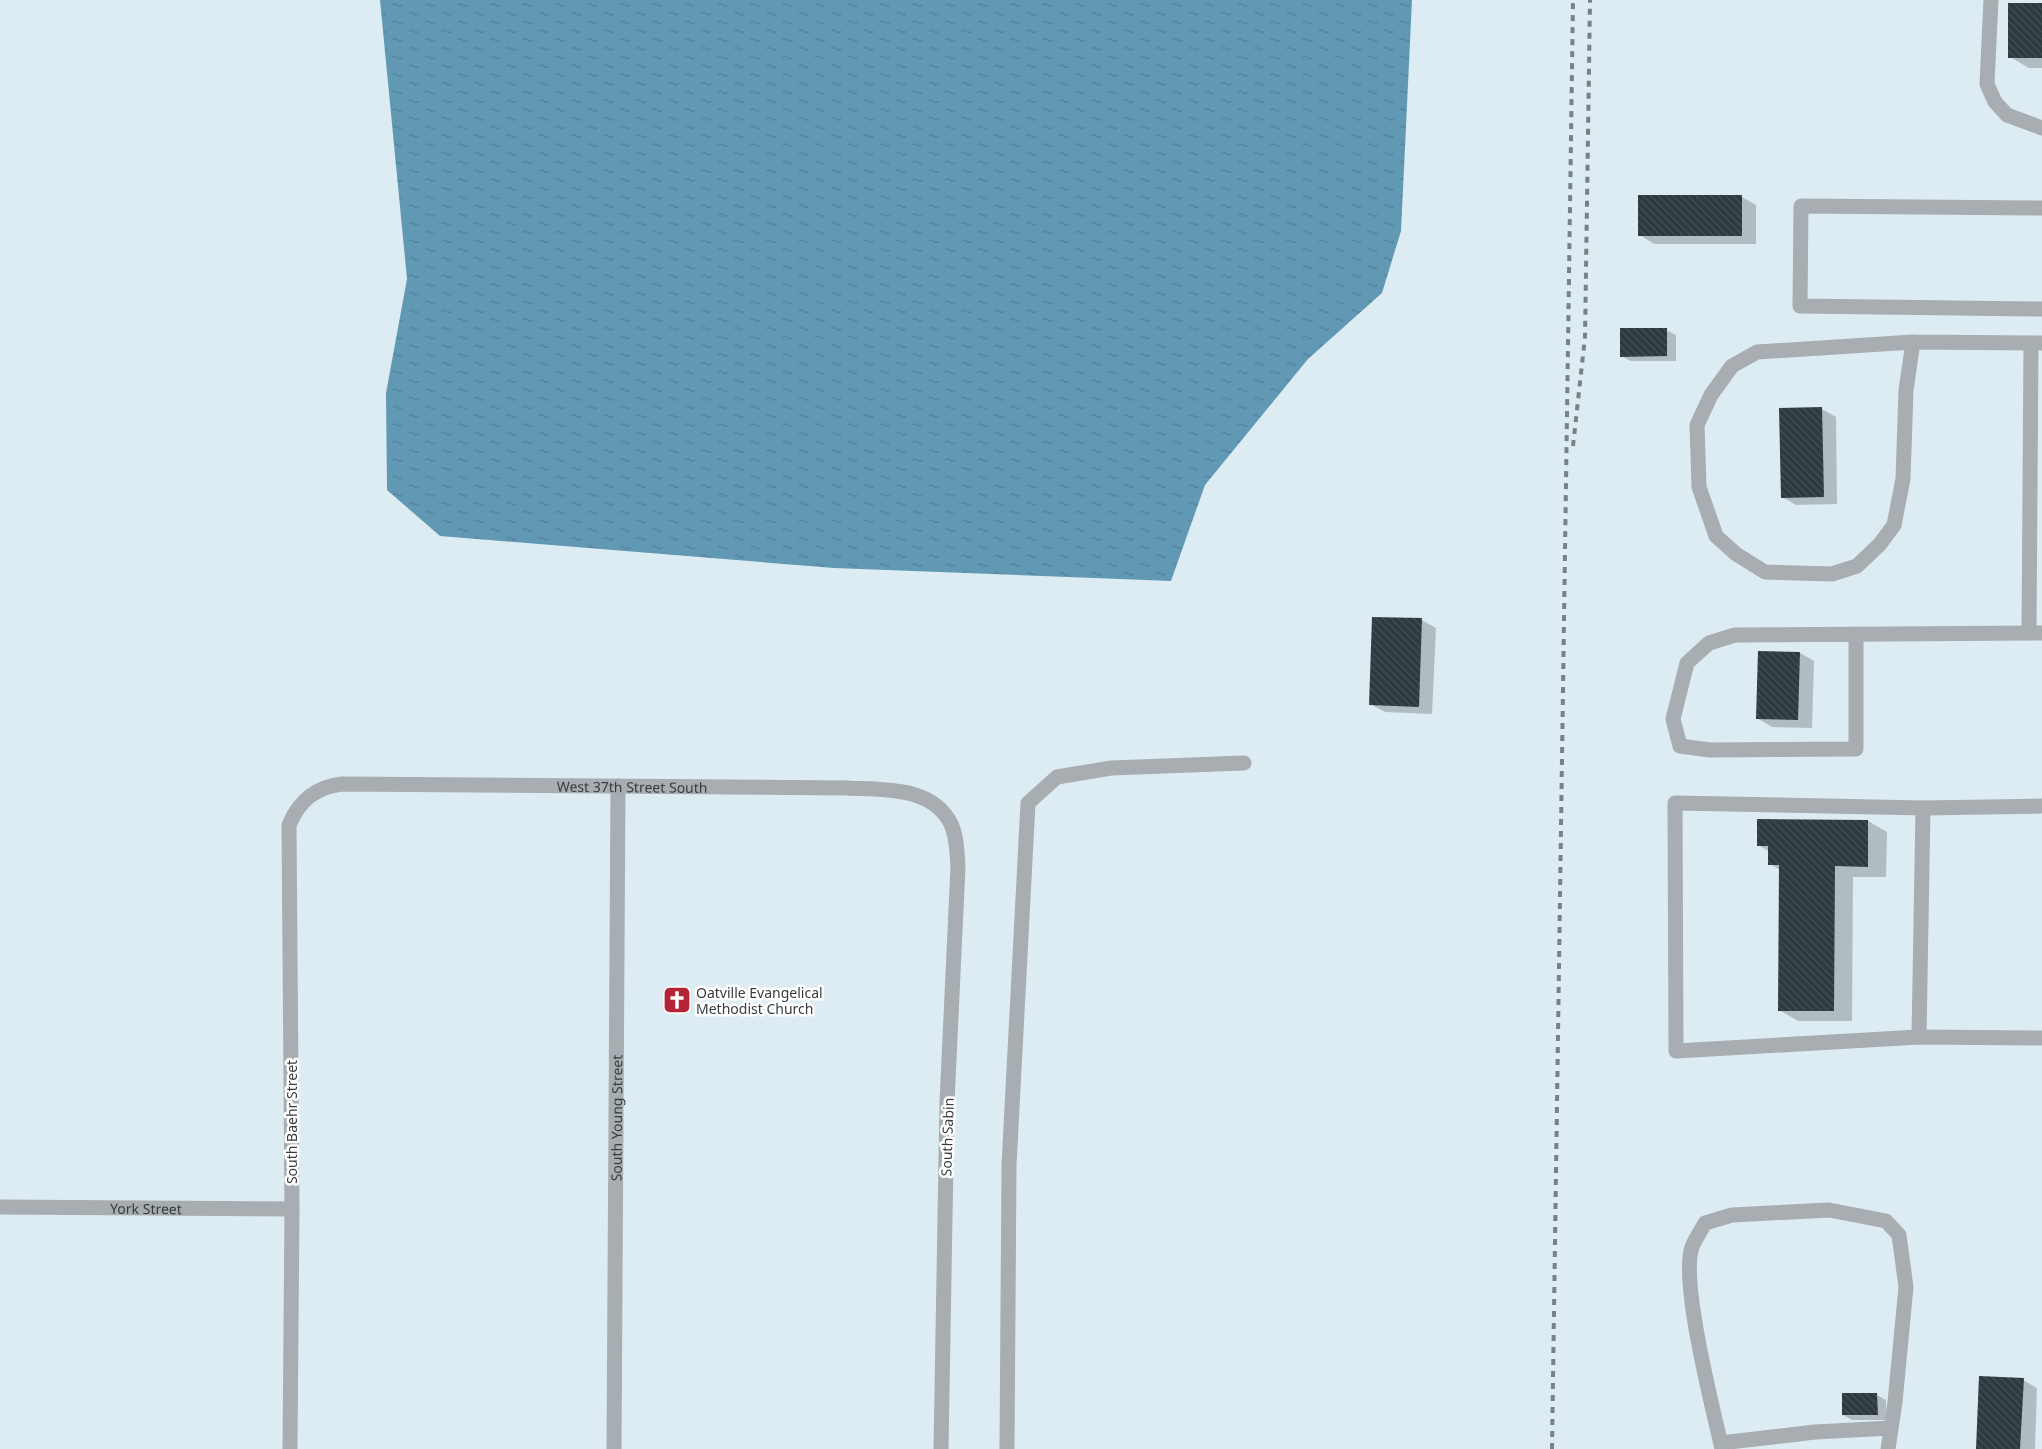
<svg xmlns="http://www.w3.org/2000/svg" width="2042" height="1449" viewBox="0 0 2042 1449" font-family="'Noto Sans',sans-serif">
<style>
.water{fill:url(#water-ripples)}
.shadow{fill:#0003}
.building{fill:url(#building-back-hatch)}
.lines{fill:none;stroke-linecap:round;stroke-linejoin:round}
.minor{stroke:#a7adb1;stroke-width:15}
.rail{stroke:#788286;stroke-width:4;stroke-dasharray:6 6;stroke-linecap:butt}
.labels{text-anchor:middle;dominant-baseline:central;stroke-width:5;stroke-linejoin:round;paint-order:stroke}
.street-label{font-size:14px;fill:#363c3f;stroke:#fff}
.poi-label{font-size:14px;fill:#363c3f;stroke:#fff;text-anchor:start}
</style>
<defs>
<pattern id="water-ripples" width="26" height="14" patternUnits="userSpaceOnUse" patternTransform="scale(1.25)"><rect width="26" height="14" fill="#6199b4"/><path d="M2 4q2-2 4 0t4 0M15 11q2-2 4 0t4 0" fill="none" stroke="#517e94"/></pattern>
<pattern id="building-back-hatch" width="6" height="6" patternUnits="userSpaceOnUse" patternTransform="scale(1.25)"><rect width="6" height="6" fill="#2f3a40"/><path d="M-1 5l2 2M0 0l6 6M5-1l2 2" fill="none" stroke="#454f54"/></pattern>
</defs>
<rect width="100%" height="100%" fill="#ddecf3"/>
<polygon class="water" points="380,0 1412,0 1401,231 1382,293 1308,359 1205,485 1171,581 834,568 440,536 387,490 386,393 407,279"/>
<g class="shadow">
<polygon points="2042,4 2042,68 2029,68 2010,57"/>
<polygon points="1742,197 1756,205 1756,244 1654,244 1640,235"/>
<polygon points="1666,330 1676,335 1676,361 1631,361 1621,356"/>
<polygon points="1822,409 1836,417 1837,504 1796,505 1782,497"/>
<polygon points="1422,620 1436,628 1432,714 1385,712 1370,704"/>
<polygon points="1800,653 1814,661 1812,728 1772,727 1757,718"/>
<polygon points="1868,821 1887,832 1886,877 1853,877 1852,1021 1798,1021 1779,1010 1780,870 1770,864 1770,852 1758,845"/>
<polygon points="2023,1380 2037,1388 2035,1449 1977,1449"/>
<polygon points="1877,1395 1886,1400 1886,1420 1852,1420 1843,1415"/>
</g>
<g class="building">
<rect x="2008" y="3" width="34" height="55"/>
<rect x="1638" y="195" width="104" height="41"/>
<polygon points="1620,328 1667,328 1667,356 1620,357"/>
<polygon points="1822,407 1824,497 1781,498 1779,408"/>
<polygon points="1372,617 1422,618 1419,707 1369,705"/>
<polygon points="1758,651 1800,652 1798,720 1756,719"/>
<polygon points="1757,819 1868,820 1868,867 1835,866 1834,1011 1778,1011 1779,865 1768,865 1768,846 1757,846"/>
<polygon points="1979,1376 2024,1378 2020,1449 1976,1449"/>
<polygon points="1842,1393 1877,1393 1878,1415 1842,1415"/>
</g>
<g class="lines">
<g class="minor">
<polyline points="1991,0 1987,84 1995,102 2007,115 2042,128"/>
<polyline points="2042,208 1801,206 1800,306 2042,309"/>
<polyline points="1913,342 1906,390 1903,479 1894,525 1880,544 1857,566 1832,574 1765,572 1736,554 1716,536 1699,487 1697,425 1711,395 1732,366 1757,352 1913,342 2042,343"/>
<polyline points="2029,633 2031,343"/>
<polyline points="1856,634 1856,749 1710,750 1680,746 1673,719 1687,663 1709,643 1735,635 2042,633"/>
<polyline points="2042,806 1923,808 1675,803 1676,1051 1919,1037 2042,1038"/>
<polyline points="1919,1037 1923,808"/>
<path id="s1" d="M0,1207L292,1209"/>
<polyline points="1721,1443 1815,1432 1891,1428"/>
<path id="s2" d="M290,1449L292,1209L289,825C299,801 315,787 342,784L847,788C884,790 932,786 951,824C957,837 957,853 958,867L947,1102L941,1449"/>
<path id="s3" d="M614,1449L618,786"/>
<polyline points="1007,1449 1009,1165 1028,803 1057,777 1111,768 1244,763"/>
<path d="M1722,1449C1713,1409 1680,1281 1692,1247C1695,1239 1701,1231 1705,1223L1732,1215L1829,1210L1886,1221L1899,1235L1906,1287L1895,1402L1888,1449"/>
</g>
<g class="rail">
<polyline points="1573,446 1585,337 1590,0"/>
<polyline points="1552,1449 1573,0"/>
</g>
</g>
<defs>
<symbol id="church-square" viewBox="-11 -11 22 22"><rect x="-9" y="-9" width="18" height="18" rx="4" fill="#b52336" stroke="#fff"/><path d="M-1.2-6h2.4v3.5h3.3v2.4h-3.3V6h-2.4V-.1h-3.3v-2.4h3.3Z" fill="#fff"/></symbol>
</defs>
<g fill-rule="evenodd">
<use href="#church-square" x="661" y="984" width="32" height="32"/>
</g>
<g class="labels">
<g class="street-label">
<text stroke="none"><textPath href="#s2" startOffset="985">West 37th Street South</textPath></text>
<text stroke="none"><textPath href="#s3" startOffset="331">South Young Street</textPath></text>
<text transform="translate(291 1122) rotate(-90)">South Baehr Street</text>
<text transform="translate(947 1137) rotate(-88)">South Sabin</text>
<text stroke="none"><textPath href="#s1" startOffset="146">York Street</textPath></text>
</g>
<g class="poi-label">
<text x="696" y="992">Oatville Evangelical<tspan x="696" dy="16">Methodist Church</tspan></text>
</g>
</g>
</svg>
